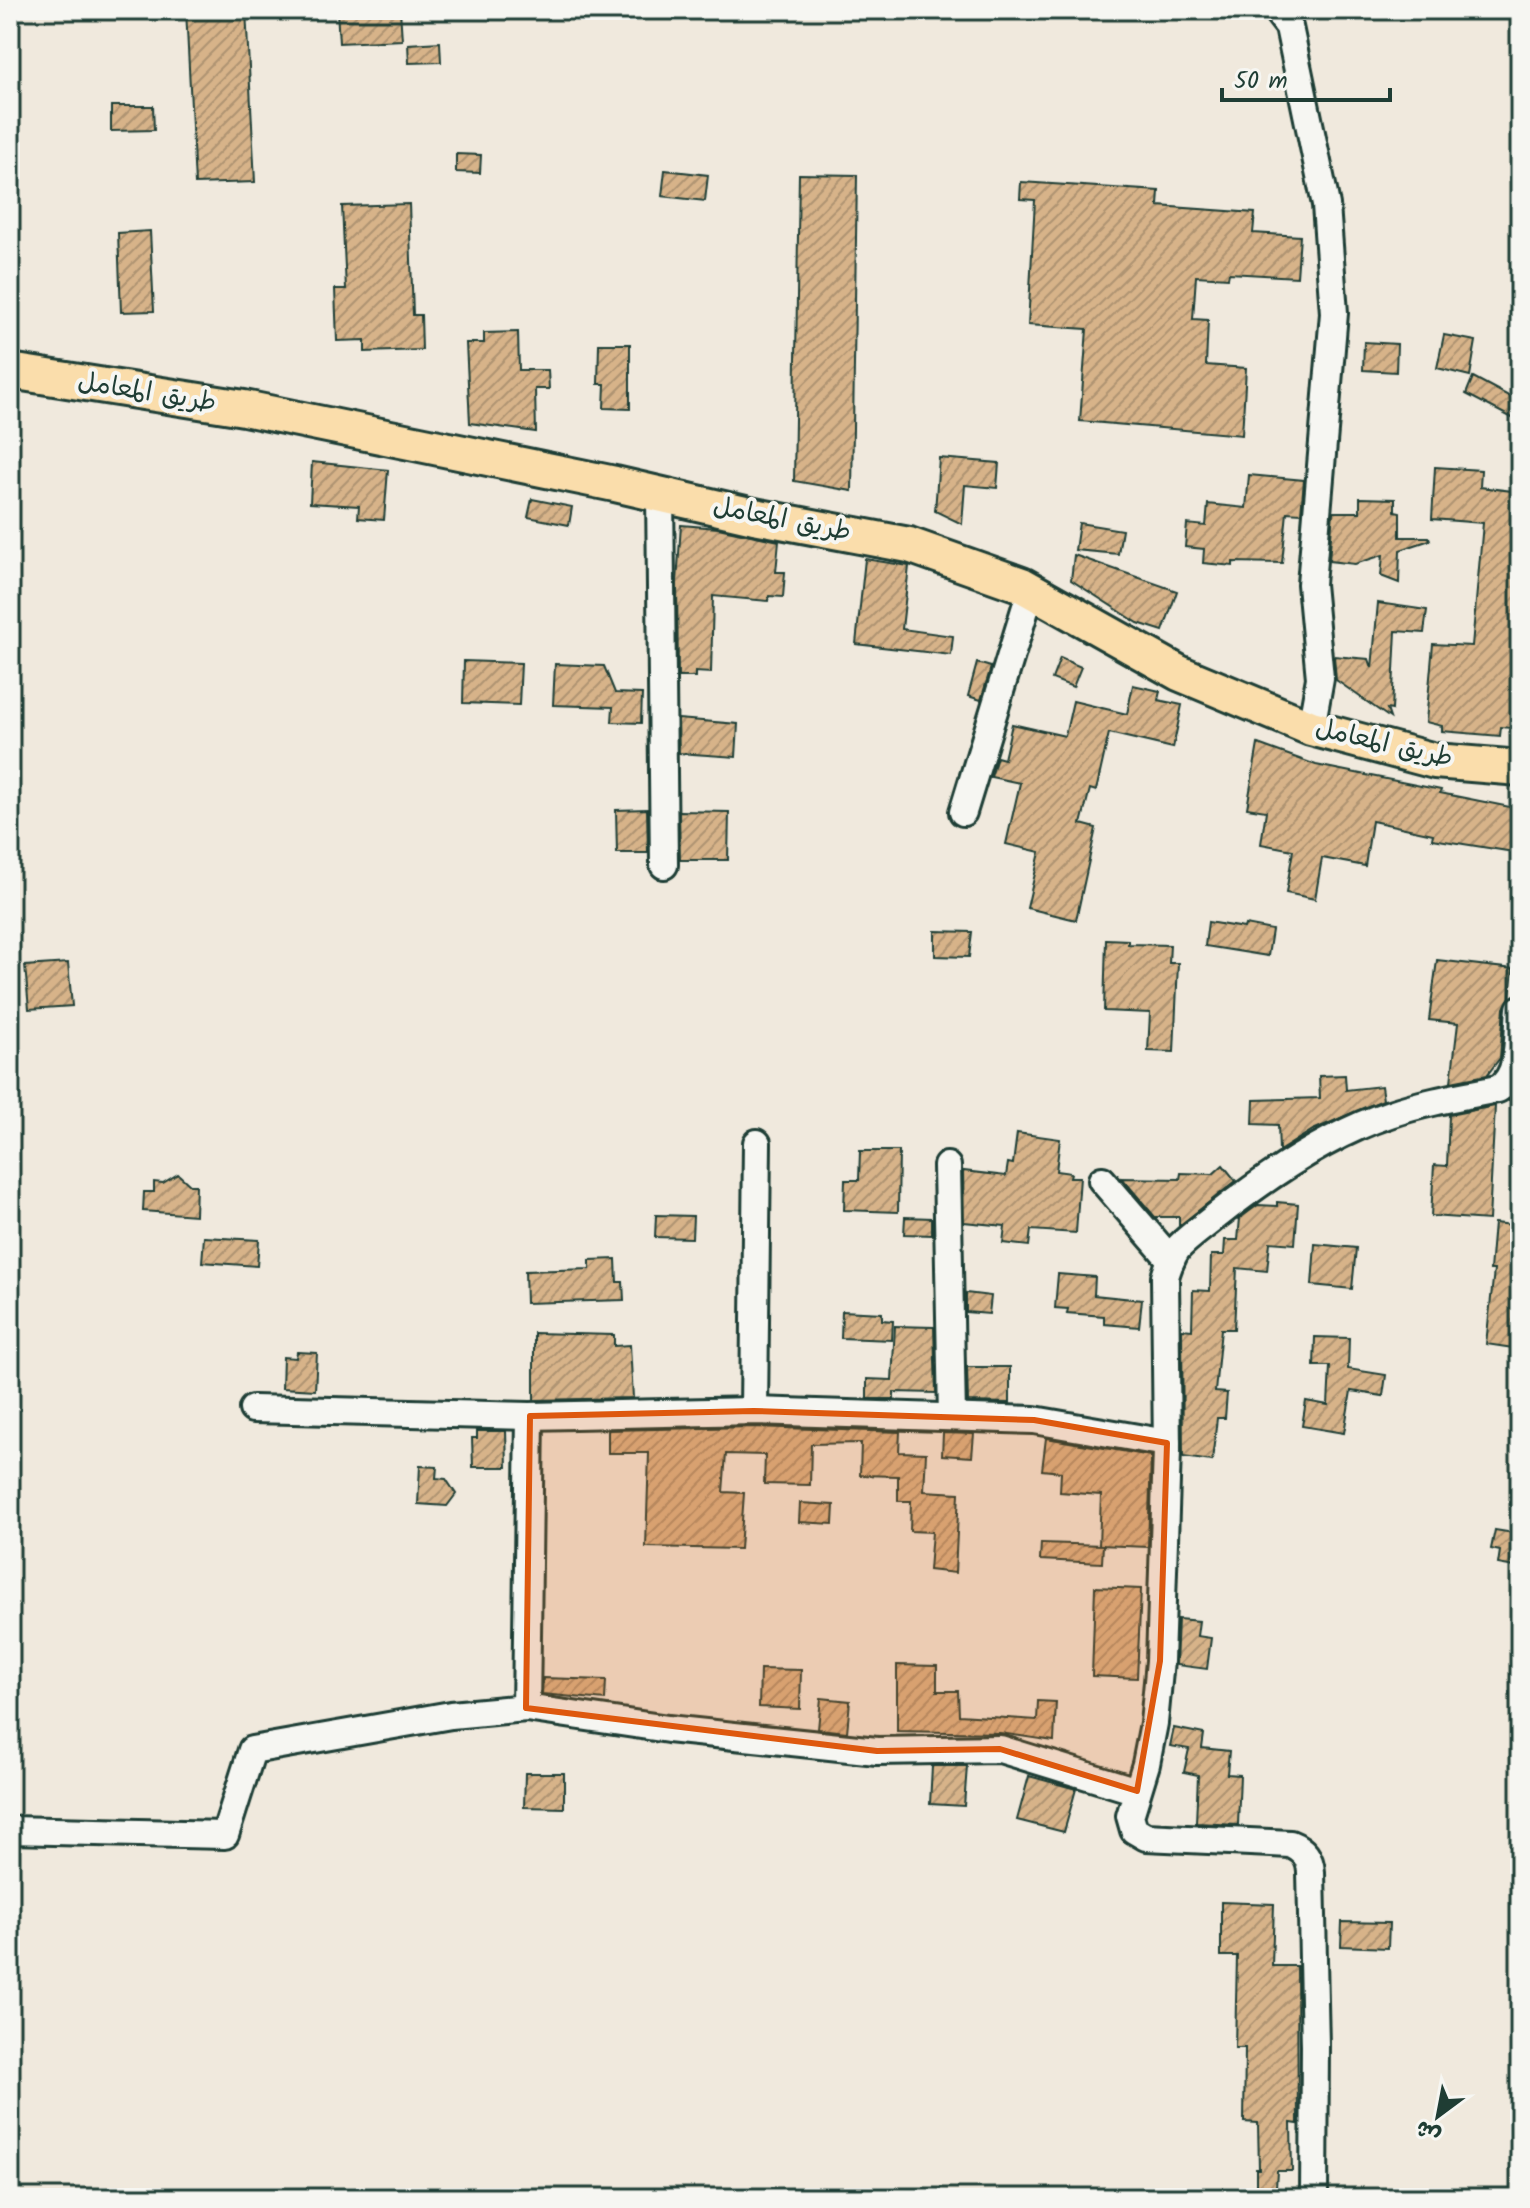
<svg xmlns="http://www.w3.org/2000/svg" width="1530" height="2208" viewBox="0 0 1530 2208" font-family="Kalam,'Playpen Sans Arabic',sans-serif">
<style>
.building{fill:url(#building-hatch);stroke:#1f3d34;stroke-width:2}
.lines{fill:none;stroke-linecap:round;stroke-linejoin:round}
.minor-casing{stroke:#1f3d34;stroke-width:32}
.major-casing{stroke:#1f3d34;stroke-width:40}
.minor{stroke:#f6f6f2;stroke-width:26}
.major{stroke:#faddab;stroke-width:34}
.marked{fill:#de580e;fill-opacity:0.2;stroke:#de580e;stroke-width:6;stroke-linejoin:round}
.labels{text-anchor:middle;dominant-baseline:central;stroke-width:8;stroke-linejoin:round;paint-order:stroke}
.street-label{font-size:26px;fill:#1f3d34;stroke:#f6f6f2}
</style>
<defs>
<pattern id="building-hatch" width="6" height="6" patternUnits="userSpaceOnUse" patternTransform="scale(2)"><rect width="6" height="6" fill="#d7b389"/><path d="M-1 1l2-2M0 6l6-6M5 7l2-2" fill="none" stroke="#ae9371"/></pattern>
</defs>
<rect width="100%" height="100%" fill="#f0e9dd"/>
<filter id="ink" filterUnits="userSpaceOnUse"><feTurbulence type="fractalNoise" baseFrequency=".0125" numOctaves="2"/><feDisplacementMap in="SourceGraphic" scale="16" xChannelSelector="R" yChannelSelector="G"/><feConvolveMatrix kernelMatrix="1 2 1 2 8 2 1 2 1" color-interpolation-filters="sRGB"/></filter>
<g filter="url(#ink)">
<g class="building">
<polygon points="186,10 246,10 255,182 195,184"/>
<polygon points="337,10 400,10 402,40 339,43"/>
<polygon points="440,42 441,62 409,63 408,44"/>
<polygon points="111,106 153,106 154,130 111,131"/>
<polygon points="456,154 481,155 480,173 456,172"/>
<polygon points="665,170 708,175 705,201 662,196"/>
<polygon points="799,174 857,175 852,491 794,481"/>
<polygon points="1021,182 1159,191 1158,206 1255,213 1253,233 1300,236 1297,277 1229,273 1228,278 1196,276 1193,319 1208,320 1206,365 1246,368 1242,435 1080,421 1087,329 1028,325 1035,200 1020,199"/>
<polygon points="409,204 413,315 421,315 422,350 365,352 365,340 337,341 335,289 346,289 342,206"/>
<polygon points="150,231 154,311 121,312 118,233"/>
<polygon points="518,332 519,370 548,370 549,389 535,389 536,432 470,423 466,343 484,343 484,333"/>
<polygon points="1444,335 1476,341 1470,376 1437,368"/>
<polygon points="1364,342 1397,344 1396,372 1363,370"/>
<polygon points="599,344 630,344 630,409 604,408 605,384 598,384"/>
<polygon points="1473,377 1520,402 1520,422 1466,394"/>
<polygon points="939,458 999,463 997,488 965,485 962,524 935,511"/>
<polygon points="312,462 388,470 384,520 358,518 359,506 310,503"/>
<polygon points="1435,467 1481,470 1480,487 1520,492 1520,729 1501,727 1500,736 1442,731 1442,726 1426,722 1433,644 1472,646 1483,523 1432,519"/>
<polygon points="1249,475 1304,480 1301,513 1287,512 1282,563 1233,562 1233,566 1203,563 1204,549 1185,547 1187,524 1206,526 1208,504 1246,508"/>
<polygon points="1360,498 1395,499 1395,511 1400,512 1400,537 1429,537 1430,540 1400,550 1399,583 1381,576 1383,555 1355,564 1329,561 1333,512 1360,512"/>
<polygon points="532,499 572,507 569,525 528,517"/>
<polygon points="1079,523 1122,530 1118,554 1075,550"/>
<polygon points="681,525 718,528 779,541 776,572 785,572 783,597 769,596 768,601 713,596 711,673 695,672 695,677 678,677 677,582"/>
<polygon points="1074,555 1177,591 1163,631 1138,623 1071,580"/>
<polygon points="865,559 909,566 902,629 953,636 951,655 856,644"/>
<polygon points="1378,603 1427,610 1424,633 1396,631 1392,710 1387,709 1390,718 1336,680 1334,656 1369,659 1372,668"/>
<polygon points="1060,658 1081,667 1073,687 1052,679"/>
<polygon points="464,661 521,663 519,705 463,703"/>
<polygon points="977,663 991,667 981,700 968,696"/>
<polygon points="555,664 604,666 615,693 642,694 641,723 612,722 613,707 553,705"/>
<polygon points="1133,685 1160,691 1158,700 1182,705 1173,748 1109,733 1096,791 1090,789 1081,824 1096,828 1076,920 1027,908 1040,852 1006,844 1020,783 991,777 997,757 1004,759 1012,724 1065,736 1073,701 1127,714"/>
<polygon points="678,719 738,724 736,757 679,753"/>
<polygon points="1258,744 1316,765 1441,790 1440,793 1520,809 1520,853 1432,839 1433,834 1372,821 1365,866 1322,858 1315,899 1286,893 1293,850 1261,844 1266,811 1247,808"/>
<polygon points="647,809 648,853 617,853 616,810"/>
<polygon points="679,811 729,812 728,860 680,860"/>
<polygon points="1208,922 1244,928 1245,925 1272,930 1268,956 1205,946"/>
<polygon points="935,931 972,932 969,957 935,956"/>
<polygon points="1106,939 1128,940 1128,944 1170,945 1169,963 1178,963 1174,1052 1148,1051 1150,1013 1104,1011"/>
<polygon points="1437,960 1513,969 1510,997 1504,1008 1500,1058 1487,1075 1451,1082 1458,1023 1429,1020"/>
<polygon points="68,963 72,1006 29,1009 25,966"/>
<polygon points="1345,1075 1346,1090 1381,1086 1383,1100 1313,1130 1279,1151 1278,1125 1253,1124 1254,1100 1320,1098 1319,1076"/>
<polygon points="1495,1106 1489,1220 1431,1216 1434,1165 1447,1166 1449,1115"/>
<polygon points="1017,1133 1060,1139 1056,1171 1071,1173 1070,1177 1080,1177 1076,1233 1031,1230 1029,1246 1003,1243 1005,1226 964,1222 963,1171 1006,1176 1008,1163 1013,1164"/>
<polygon points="860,1151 899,1151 898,1212 844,1210 845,1180 859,1180"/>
<polygon points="1223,1165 1236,1181 1179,1226 1179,1217 1155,1217 1122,1178 1180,1179 1181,1173 1213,1174"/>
<polygon points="178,1174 190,1185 196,1185 195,1215 143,1211 144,1192 154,1192 154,1182 163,1183"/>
<polygon points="1277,1202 1298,1204 1295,1244 1270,1242 1267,1271 1237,1268 1234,1329 1221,1329 1215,1392 1227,1393 1225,1418 1217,1418 1212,1461 1183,1457 1182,1329 1192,1330 1193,1290 1210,1291 1211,1255 1224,1255 1225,1240 1238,1240 1240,1218 1258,1205 1277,1206"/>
<polygon points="656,1215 693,1216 692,1238 655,1237"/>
<polygon points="905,1217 932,1218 932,1235 904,1234"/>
<polygon points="1494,1223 1520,1226 1520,1349 1486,1344 1494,1270 1490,1270"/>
<polygon points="204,1237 259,1240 257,1266 202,1262"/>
<polygon points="1315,1244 1356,1248 1352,1289 1312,1285"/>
<polygon points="616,1259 617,1282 623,1282 624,1300 526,1303 525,1271 590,1269 590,1260"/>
<polygon points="1058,1274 1095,1277 1094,1295 1142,1300 1139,1327 1104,1324 1104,1316 1067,1313 1068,1309 1055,1308"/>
<polygon points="966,1293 991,1296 989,1314 966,1312"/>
<polygon points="842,1311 882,1313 882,1320 893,1321 892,1340 841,1338"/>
<polygon points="895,1326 934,1327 936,1393 894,1392 894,1399 867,1399 867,1379 892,1380"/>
<polygon points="534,1333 614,1335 614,1346 630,1345 633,1398 534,1400"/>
<polygon points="1315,1337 1349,1338 1348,1369 1386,1375 1383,1396 1351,1391 1344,1433 1302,1426 1306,1401 1328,1405 1330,1366 1314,1366"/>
<polygon points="297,1352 317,1353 315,1390 282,1388 283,1357 296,1358"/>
<polygon points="967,1367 1010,1367 1010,1403 968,1402"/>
<polygon points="754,1427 900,1432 899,1452 926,1453 924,1491 959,1493 955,1573 929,1570 932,1532 910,1531 911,1501 898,1501 898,1476 860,1475 861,1443 811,1444 810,1485 764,1484 765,1455 726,1454 723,1492 744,1493 740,1549 646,1547 649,1453 608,1453 608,1430"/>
<polygon points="477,1431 506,1431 507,1467 473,1467 472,1438 477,1438"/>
<polygon points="943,1433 974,1434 972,1457 942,1455"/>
<polygon points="1046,1438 1151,1456 1148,1547 1099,1545 1101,1495 1060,1492 1061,1472 1042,1470"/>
<polygon points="420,1466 437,1467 436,1478 446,1479 456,1494 447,1506 418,1504"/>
<polygon points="800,1503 834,1505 833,1524 799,1522"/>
<polygon points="1495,1530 1520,1534 1520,1568 1498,1564 1500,1551 1491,1549"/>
<polygon points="1041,1543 1103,1545 1102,1563 1040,1560"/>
<polygon points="1095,1587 1141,1589 1137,1678 1092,1676"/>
<polygon points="1178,1619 1199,1621 1197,1636 1211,1638 1207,1669 1176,1665"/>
<polygon points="897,1665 937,1666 937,1691 958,1691 959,1715 1037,1720 1038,1701 1056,1702 1054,1741 1000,1733 897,1731"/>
<polygon points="760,1669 801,1670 800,1709 759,1707"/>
<polygon points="543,1678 606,1680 605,1700 542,1694"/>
<polygon points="821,1698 850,1701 847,1732 818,1729"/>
<polygon points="1174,1728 1204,1734 1202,1748 1229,1751 1227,1774 1240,1775 1238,1825 1196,1823 1198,1775 1184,1772 1189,1749 1170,1746"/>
<polygon points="932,1766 967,1766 964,1806 930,1804"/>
<polygon points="525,1773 564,1773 564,1808 524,1807"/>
<polygon points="1029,1776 1076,1789 1064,1832 1017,1820"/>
<polygon points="1221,1902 1274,1904 1272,1966 1297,1966 1298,2124 1291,2123 1292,2171 1277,2171 1276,2188 1256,2187 1256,2169 1259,2169 1258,2123 1244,2122 1245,2048 1235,2048 1237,1956 1221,1956"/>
<polygon points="1342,1922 1389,1923 1388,1948 1341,1946"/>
</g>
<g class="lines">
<defs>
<g id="minor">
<polyline points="1276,10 1289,27 1326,205 1334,313 1311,584 1320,678 1311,728"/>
<polyline points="660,494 664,865"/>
<polyline points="963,812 1031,590"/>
<polyline points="947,1166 952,1417"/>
<polyline points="1102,1180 1171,1260"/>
<polyline points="253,1409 530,1416 754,1411 1034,1420 1167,1443"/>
<polyline points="754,1411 757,1143"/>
<polyline points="526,1708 530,1416"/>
<polyline points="10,1830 225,1835 252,1750 451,1715 526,1708 668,1729 877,1751 1000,1749 1137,1791"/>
<path d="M1314,2198L1315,2046L1311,1872C1310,1857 1303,1849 1290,1844L1146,1837L1134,1830L1130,1816L1146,1764L1154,1723L1160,1661L1167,1450L1165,1277C1168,1267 1171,1258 1177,1249C1188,1237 1203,1227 1215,1217C1267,1176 1327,1135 1390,1114C1425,1102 1462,1096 1498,1089C1522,1074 1517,1034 1520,1009"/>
</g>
<polyline id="major" points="10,371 244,408 615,484 754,516 909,545 1022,585 1179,673 1311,728 1435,761 1520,768"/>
</defs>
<use href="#minor" class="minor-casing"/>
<use href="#major" class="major-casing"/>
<use href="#minor" class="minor"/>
<use href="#major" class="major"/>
</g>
</g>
<path class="marked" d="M754,1411L1034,1420L1167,1443L1160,1661L1137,1791L1000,1749L877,1751L526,1708L530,1416Z"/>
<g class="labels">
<g class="street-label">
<text transform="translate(147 393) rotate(9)">طريق المعامل</text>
<text transform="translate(782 520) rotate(11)">طريق المعامل</text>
<text transform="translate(1384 744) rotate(13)">طريق المعامل</text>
</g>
</g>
<rect width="1530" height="2208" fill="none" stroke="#f6f6f2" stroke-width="40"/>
<rect x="20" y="20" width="1490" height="2168" fill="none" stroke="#1f3d34" stroke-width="3" filter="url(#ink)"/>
<g transform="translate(1438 2116) rotate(212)" stroke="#f6f6f2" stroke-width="6" paint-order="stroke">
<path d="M0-6L14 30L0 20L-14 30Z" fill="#1f3d34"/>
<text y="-12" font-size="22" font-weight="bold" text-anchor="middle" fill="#1f3d34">ش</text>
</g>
<path d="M1222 88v12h168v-12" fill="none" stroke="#1f3d34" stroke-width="4"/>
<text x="1234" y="88" font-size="24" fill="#1f3d34" stroke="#f6f6f2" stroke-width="6" paint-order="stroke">50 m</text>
</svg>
